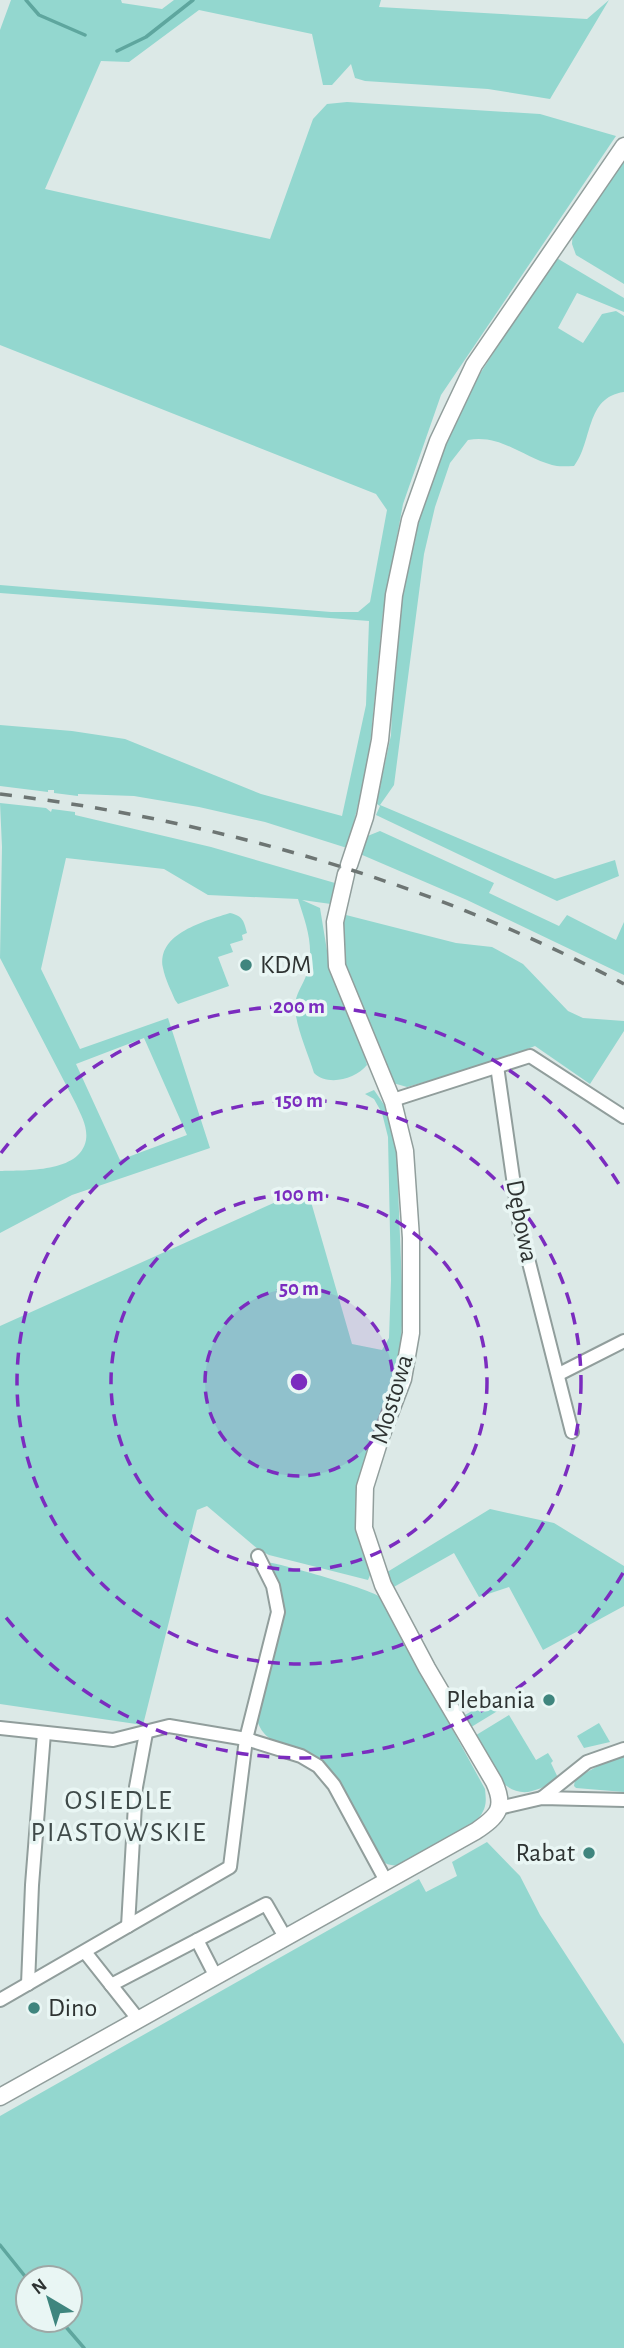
<svg xmlns="http://www.w3.org/2000/svg" width="624" height="2348" viewBox="0 0 624 2348" font-family="'Alegreya Sans',sans-serif">
<style>
.green{fill:#93d7cf;fill-rule:evenodd}
.lines{fill:none;stroke-linecap:round;stroke-linejoin:round}
.stream{stroke:#5ea69e;stroke-width:3.5}
.minor-casing{stroke:#919e9c;stroke-width:16}
.tertiary-casing{stroke:#919e9c;stroke-width:19}
.minor{stroke:#fff;stroke-width:12}
.tertiary{stroke:#fff;stroke-width:16}
.rail{stroke:#6d7573;stroke-width:3.5;stroke-dasharray:12 12;stroke-linecap:butt}
.ring{fill:none;stroke:#7b2cbf;stroke-width:3.5;stroke-dasharray:12 9}
.poi-dot{fill:#3f857e;stroke:#e9f6f4;stroke-width:2.5}
.labels{text-anchor:middle;dominant-baseline:central;stroke-width:7;stroke-linejoin:round;paint-order:stroke}
.poi-label{font-size:26px;fill:#2e3332;stroke:#e9f6f4;text-anchor:start}
.street-label{font-size:26px;fill:#2e3332;stroke:#e9f6f4}
.neighbourhood-label{font-size:28px;letter-spacing:2px;fill:#404b4a;stroke:#e9f6f4}
.centre{fill:#7b2cbf;stroke:#e9f6f4;stroke-width:3.5}
.ring-label{font-size:21px;text-anchor:middle;font-weight:bold;fill:#7b2cbf;stroke:#e9f6f4;stroke-width:7;stroke-linejoin:round;paint-order:stroke}
</style>
<rect width="100%" height="100%" fill="#dce9e7"/>
<g class="green">
<polygon points="11,0 121,0 122,3 162,9 174,0 381,0 379,7 587,19 609,0 550,99 488,89 365,81 355,78 351,64 332,85 323,85 312,34 199,10 129,62 101,61 45,189 270,239 313,119 327,104 347,102 540,114 616,136 441,395 403,504 383,612 368,767 347,848 265,822 199,807 134,796 78,794 78,796 54,793 54,790 48,790 48,792 0,786 0,725 72,731 125,739 261,794 342,816 366,705 369,621 0,593 0,585 331,612 358,612 370,602 387,510 376,494 0,345 0,30"/>
<polygon points="624,154 624,284 576,255 572,244 573,229"/>
<path d="M555,257L624,298V312L577,293L558,328L583,343L602,314L616,311L624,316V392C585,397 593,442 574,466C567,466 558,467 552,465C522,457 501,434 468,440L450,463L435,507L424,554L394,785L380,805L555,879L615,860L619,876L557,901L376,815L380,806L377,804L378,796L391,735L394,657L405,571L423,498L465,397Z"/>
<path d="M0,803L46,808L51,812L52,809L75,812V815L211,847L335,883L331,904L302,900L320,908L330,969L358,1033L367,1065C355,1080 327,1086 314,1073C308,1053 297,1030 295,1009C294,995 303,986 307,973C315,947 306,924 298,899L208,895L164,869L66,858L41,969L80,1049L168,1018L210,1148L72,1195L0,1233V1171C25,1170 80,1173 86,1140C88,1127 81,1115 76,1104L0,958L2,847ZM144,1038L187,1135L120,1160L76,1064Z"/>
<polygon points="380,831 494,883 489,893 559,926 567,915 616,940 624,922 624,975 467,900 360,854 365,837"/>
<path d="M230,913C243,916 244,921 247,933L242,935L243,940L230,944L233,952L218,957L229,986L178,1004L175,1000C171,990 165,979 163,968C156,933 206,921 230,913Z"/>
<polygon points="346,915 456,943 492,947 523,964 568,1011 583,1018 624,1021 624,1031 590,1084 535,1046 491,1063 407,1087 393,1083 344,965 340,927"/>
<polygon points="374,1090 389,1112 396,1138 403,1311 400,1354 359,1487 356,1529 371,1573 368,1580 269,1555 259,1550 207,1506 197,1510 143,1725 0,1704 0,1326 307,1188 352,1344 382,1350 389,1338 391,1280 388,1137 382,1113 374,1099 365,1094"/>
<polygon points="490,1509 554,1523 624,1566 624,1606 543,1650 509,1587 479,1597 454,1553 392,1588 384,1574"/>
<path d="M266,1562C280,1563 373,1590 380,1597L485,1789C486,1799 487,1806 481,1815C471,1828 418,1859 402,1864C394,1867 388,1865 381,1861C369,1841 357,1821 346,1800C339,1787 334,1773 324,1763C301,1742 264,1753 256,1716L284,1606Z"/>
<polygon points="498,1696 504,1707 468,1729 464,1720 465,1715"/>
<path d="M509,1715L536,1760L548,1753L553,1761L551,1763L559,1780C549,1784 539,1790 528,1792C499,1795 485,1757 473,1737Z"/>
<polygon points="599,1723 610,1742 584,1748 577,1736"/>
<polygon points="624,1755 624,1792 576,1788 574,1786 575,1779 610,1759"/>
<path d="M487,1842L520,1876L540,1915L624,2044V2348H0V2116L419,1879L426,1892L457,1876L452,1862ZM28,2278H70V2320H28Z"/>
</g>
<g class="lines">
<g class="stream">
<polyline points="26,0 39,15 85,35"/>
<polyline points="117,51 146,37 193,0"/>
<polyline points="0,2245 28,2280"/>
<polyline points="60,2320 84,2348"/>
</g>
<defs>
<g id="minor">
<polyline points="497,1066 520,1227 572,1432"/>
<polyline points="393,1100 530,1056 624,1117"/>
<polyline points="559,1374 624,1341"/>
<polyline points="0,1728 113,1740 169,1726 246,1739 301,1756 318,1766 334,1785 386,1881"/>
<polyline points="542,1798 587,1762 624,1749"/>
<polyline points="499,1808 542,1798 624,1800"/>
<polyline points="128,1926 136,1787 146,1733"/>
<polyline points="197,1940 215,1975"/>
<polyline points="85,1952 138,2019"/>
<polyline points="28,1984 32,1885 44,1733"/>
<polyline points="111,1985 266,1904 285,1937"/>
<polyline points="0,2000 230,1867 246,1739 278,1612 273,1586 258,1556"/>
</g>
<g id="tertiary">
<polyline points="349,865 365,817 380,740 394,595 410,520 438,441 474,365 624,146"/>
<path d="M0,2097L476,1831C498,1816 506,1808 494,1782L427,1668L383,1585L364,1528L365,1487L380,1439L403,1379L411,1333V1238L405,1151L393,1102L337,966L335,922L346,874"/>
</g>
</defs>
<use href="#minor" class="minor-casing"/>
<use href="#tertiary" class="tertiary-casing"/>
<use href="#minor" class="minor"/>
<use href="#tertiary" class="tertiary"/>
<path class="rail" d="M0,794C215,820 432,882 624,984"/>
</g>
<circle cx="299" cy="1382" r="94" fill="#7b2cbf" fill-opacity=".12"/>
<g class="ring">
<circle cx="299" cy="1382" r="94"/>
<circle cx="299" cy="1382" r="188"/>
<circle cx="299" cy="1382" r="282"/>
<path d="M623 1573A376 376 0 0 1 1 1611M1 1153A376 376 0 0 1 623 1191"/>
</g>
<g class="poi-dot">
<circle cx="246" cy="965" r="7"/>
<circle cx="549" cy="1700" r="7"/>
<circle cx="589" cy="1853" r="7"/>
<circle cx="34" cy="2008" r="7"/>
</g>
<g class="labels">
<g class="poi-label">
<text x="260" y="965">KDM</text>
<text x="535" y="1700" text-anchor="end">Plebania</text>
<text x="575" y="1853" text-anchor="end">Rabat</text>
<text x="48" y="2008">Dino</text>
</g>
<g class="street-label">
<text transform="translate(522 1221) rotate(79)">Dębowa</text>
<text transform="translate(392 1399) rotate(-73)">Mostowa</text>
</g>
<g class="neighbourhood-label">
<text x="119" y="1801">OSIEDLE<tspan x="119" dy="32">PIASTOWSKIE</tspan></text>
</g>
</g>
<circle cx="299" cy="1382" r="10" class="centre"/>
<g class="ring-label">
<text x="299" y="1013">200 m</text>
<text x="299" y="1107">150 m</text>
<text x="299" y="1201">100 m</text>
<text x="299" y="1295">50 m</text>
</g>
<g transform="translate(49 2299) rotate(322)"><circle r="33" fill="#e9f6f4" stroke="#9ea8a6" stroke-width="2"/>
<path d="M0-5L12 26L0 18L-12 26Z" fill="#3f857e"/>
<text y="-10" font-size="19" font-weight="bold" text-anchor="middle" fill="#2e3332">N</text>
</g>
</svg>
